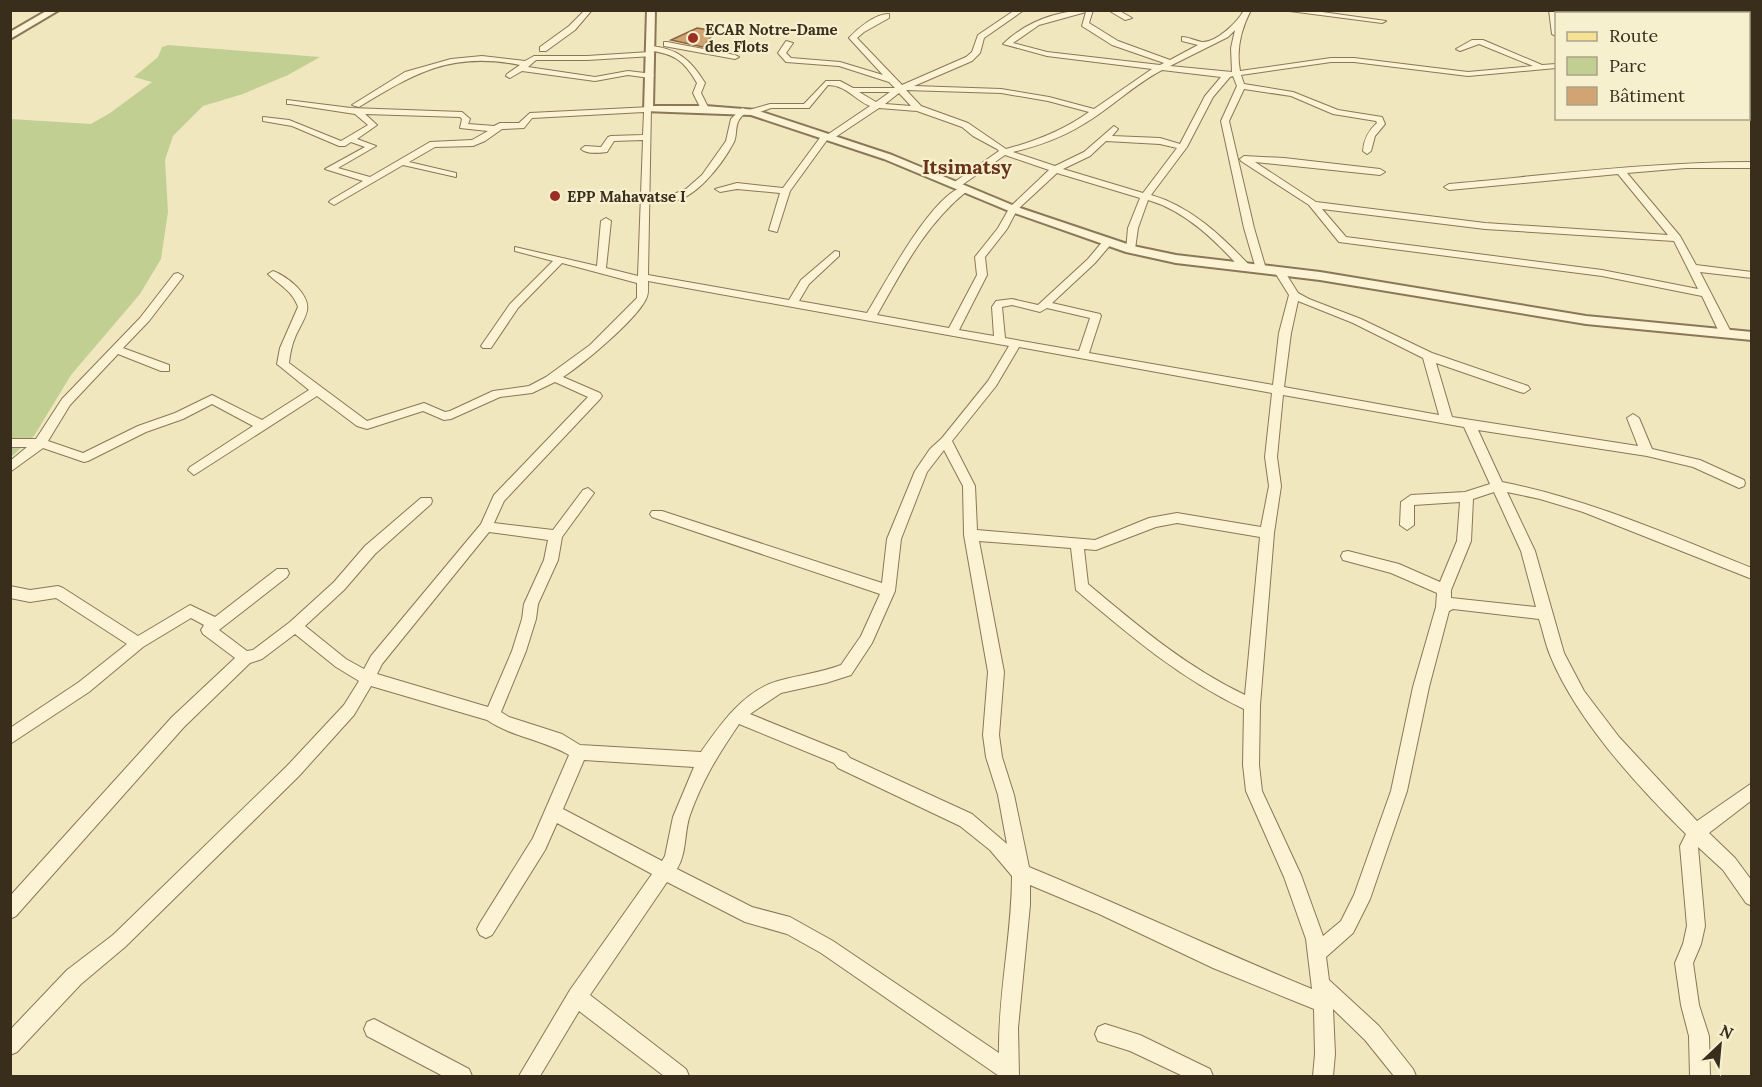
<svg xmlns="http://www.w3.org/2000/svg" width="1762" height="1087" viewBox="0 0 1762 1087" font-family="Lora,serif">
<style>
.green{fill:#c1cf93}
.building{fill:#d0a473;stroke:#8a633b;stroke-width:1.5}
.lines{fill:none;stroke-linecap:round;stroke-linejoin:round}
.minor-casing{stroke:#8a7757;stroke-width:2}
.tertiary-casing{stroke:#8a7757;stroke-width:4}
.primary-casing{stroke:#57442b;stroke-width:3}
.minor{fill:#fbf3d3;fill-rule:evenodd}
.tertiary{fill:#fbf3d3;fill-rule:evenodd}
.primary{fill:#f6e295;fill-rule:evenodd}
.poi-dot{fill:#9c2f23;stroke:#f7f0cf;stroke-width:2}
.labels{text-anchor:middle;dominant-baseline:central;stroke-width:4.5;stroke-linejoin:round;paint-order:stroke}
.far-poi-label{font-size:15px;font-weight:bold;fill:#392d1c;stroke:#f7f0cf;text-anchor:start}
.far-district-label{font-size:20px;font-weight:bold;fill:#683219;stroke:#f7f0cf}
</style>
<rect width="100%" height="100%" fill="#f0e7bf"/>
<polygon class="green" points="168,45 320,57 288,75 243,94 203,106 173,136 165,160 168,212 161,259 140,294 71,375 34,436 11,457 10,119 91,124 110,113 152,82 134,77 158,57 162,47"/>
<polygon class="building" points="697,28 716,31 703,47 671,40"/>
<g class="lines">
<defs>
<g id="minor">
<polygon points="585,10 592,10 575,30 546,51 540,51 540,47 569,26"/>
<path d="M1015,10H1024L984,38L980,53L972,61L914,86L1001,89L1049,97L1094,109L1152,69L1047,56L1003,44C1028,20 1060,10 1093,10L1089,23L1118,41L1170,60L1198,45L1182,41V37C1189,37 1195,41 1202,42C1216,43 1238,22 1244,10H1251C1241,29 1236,50 1240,71L1331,58H1354L1468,72L1533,66L1479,44L1460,51L1456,49L1472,40H1483L1542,65L1556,64V68L1468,76L1354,62H1331L1241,75L1244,84L1293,92L1338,110L1382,117L1385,124L1375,136L1371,151L1367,154L1363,151C1364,139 1368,131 1377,123L1376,121L1333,114L1291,96L1244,89L1229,121L1254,228L1266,269L1261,272L1256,269L1244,228L1221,121L1237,86L1233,76L1230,77L1213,97L1187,147L1151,195C1190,206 1222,236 1250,266V270H1242C1217,242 1186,211 1148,200L1138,228L1135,249L1134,251H1126L1128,228L1140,198L1057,173L1017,210L1007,229L985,257L987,275L959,330L994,336L992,307L996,301L1012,299L1038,305L1088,259L1103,241L1107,240L1112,243L1095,263L1052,303L1100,314L1101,316L1089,353L1273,385L1279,333L1289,295L1274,271L1279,268L1283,269L1298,293L1309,299L1361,319L1432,353L1528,386L1530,389L1524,393L1520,392L1436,363L1452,417L1638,446L1627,418L1633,414L1639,418L1652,449L1700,460L1744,480L1745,483L1744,486L1739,488L1693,467L1647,456L1478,430L1502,482C1589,499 1669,535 1752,568V579L1583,512L1540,499L1507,492L1535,551L1564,653L1584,691L1619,737L1697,821L1752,783V800L1709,833L1735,858L1752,881V906L1746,903L1723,870L1698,847L1705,926L1701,944L1693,963L1699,1005L1709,1036L1710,1076H1690L1689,1036L1681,1005L1675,963L1683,944L1687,926L1680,846L1686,834C1637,786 1576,719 1550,655C1545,643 1543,631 1539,619L1453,609L1449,611L1429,687L1407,791L1370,899L1353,933L1326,957L1329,980L1379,1026L1413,1069L1416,1076H1394L1365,1040L1333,1009L1335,1054L1333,1076H1313L1315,1054L1314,1009L1213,968L1099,914L1030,885V905L1018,1028L1019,1076H999L821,953L787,934L745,922L667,882L590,995L686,1069L689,1076H664L579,1011L540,1076H519L570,990L652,874L557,823L545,850L492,935L486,938L480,935L477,929L480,923L533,838L569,755C543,740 512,737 487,720L371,686L354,715L299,776L125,947L81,984L17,1052L10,1055V1030L67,970L113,935L287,766L344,705L359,681L336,667L295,634L262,659L250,663L184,727L16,916L10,919V896L172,717L235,658L203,634L201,630L204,625L191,618L143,647L89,692L10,744V728L79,682L127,644L56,598L30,602L10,598V586L30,590L58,586L63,588L138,636L190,605L215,617L277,569H287L289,573L287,577L219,630L247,651L253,650L290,622L334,582L365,546L421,498H431L432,501L431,504L375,554L344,590L305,626L346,659L364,669L371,656L481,524L494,495L588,397L555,382L532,393L500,397L451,419L444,420L423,411L367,429L357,426L317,396L194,475L188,470L190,467L253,426L212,404L183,419L146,432L88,461L84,462L43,448L10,472V461L27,447H10V439H36L62,399L140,318L174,274L178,273L183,276L182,278L149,321L123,348L169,365V371H161L118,354L70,405L48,441L83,453L138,426L175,413L212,395L262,420L309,390L277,364L280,348L298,307C293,291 279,285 268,274L273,271C281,274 291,281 297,287C315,307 306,314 296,335C292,344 290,353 289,363L367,421L424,403L445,412L450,411L493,391L529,386L546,377L590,345L637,298V283L562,263L518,308L491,348H483L481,346L510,304L553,261L515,251V247L597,266L601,221L606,218L611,221L606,268L638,276L643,140L614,141L607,152C600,153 586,154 581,149L585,146L601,147L608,137L611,136L643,135L644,112L532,118L524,128L502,129L485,141L473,146L435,147L409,162L456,173V177L403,165L334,205L329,202L331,200L363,181L325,169L365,147L351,142L345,146H339L292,126L263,121V117L289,120L341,141L368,125L355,114L290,104H287V100L351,108L462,112L470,119L468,124L494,126L500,123H519L530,113L651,107L648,275L789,300L801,280L835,251L839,252V256L809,284L799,301L867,313C882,289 937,184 967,187V191C925,225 903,269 877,315L949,328L977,275L975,257L998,228L1010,207L1049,170L1005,155L959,187H953V183L999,151L997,149L973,136L962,127L917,111L879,108L831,140H827L790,191L777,232L769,230L780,193L737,189L720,192L715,189L737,183L783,188L822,135H827L870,106C855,100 846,85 828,85L809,108H771L752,115L748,112L749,110L770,104H804L826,81H840L853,88H895L889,82L839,66L786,62L778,53L786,41L793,43L786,53L791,58L840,62L883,75L849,38C858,28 875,14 889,14V18L864,32L857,38L902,85L966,57L972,52L978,35ZM1086,12L1082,26L1112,45L1164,63L1160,65L1047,52L1013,43L1039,25ZM1235,30L1231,48L1232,72L1170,66L1228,37ZM1162,70L1221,77L1205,96L1180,144L1160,138L1112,136L1118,129L1114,126L1084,152L1055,166L1013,152C1038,146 1061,138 1082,125C1110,109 1133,85 1162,70ZM906,90L1001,93L1048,101L1089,112C1064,130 1036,141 1006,149L968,123L921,106ZM859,92H890L876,102ZM899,93L911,106L885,104ZM365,114L460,117L462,119L460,128L488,131L472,140L430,142L370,177L338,168L376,146L357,139L377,125ZM1106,141L1160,144L1177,148L1143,193L1063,169L1090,156ZM648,281L1009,346L988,381L942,438L930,449L915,471L887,539L882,583L662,511H652L650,514L652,517L880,594L861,636L841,665C820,673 798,675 778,681C743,691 720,725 701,752L580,745L562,734L509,717L501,712L526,651L536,619L538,604L558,560L562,537L594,493L588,488L583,490L553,530L494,523L504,501L600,399L602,396L600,393L563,377C583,364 636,320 646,299C649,294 648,286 648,281ZM1298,301L1353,323L1423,358L1439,415L1284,387L1291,333ZM1012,305L1040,312L1047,308L1090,318L1079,351L1005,338L1002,307ZM1019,347L1272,393L1265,457L1269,486L1261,527L1177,513L1149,518L1095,540L977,530L975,486L952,441L996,386ZM1283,395L1464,427L1490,484L1465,492L1411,495L1401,502L1400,525L1407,530L1414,525V505L1460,502L1457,541L1440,582L1399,564L1348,551L1343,552L1341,556L1343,560L1391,573L1437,593L1436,607L1413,687L1391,791L1354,895L1341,921L1323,936L1301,875L1262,791L1259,765L1260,705L1274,533L1281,486L1277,457ZM944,450L963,486L964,535L988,672L983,735L986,757L998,795L1007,844L972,814L850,758L846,753L750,714L781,693L826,683L851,675L872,643L895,591L901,539L927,472ZM1494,492L1521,551L1536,607L1451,598V590L1471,541L1473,499ZM1177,523L1260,537L1245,695C1186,667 1137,625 1088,584L1084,549L1096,550L1156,527ZM489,532L548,540L544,560L524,604L522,619L512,651L488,707L377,674L382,664ZM979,541L1071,548L1076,590C1129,635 1181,679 1244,709L1243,765L1246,791L1284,877L1306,939L1312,989C1217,950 1124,906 1029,867L1014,795L1002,757L999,735L1004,672ZM739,724L834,763L838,768L960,826L990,850L1012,876C1012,935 998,994 999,1053L833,941L790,917L752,907L677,869C687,853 684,832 690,815C703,779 718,755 739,724ZM584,760L694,767L673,817L665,856L662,861L563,809Z"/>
<polygon points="1108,10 1118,10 1132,18 1125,20"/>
<polygon points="1282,10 1308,10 1386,21 1382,23"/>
<polygon points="1549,10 1557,10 1556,36 1552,34"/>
<polygon points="667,42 735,55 739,57 735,59 664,46 664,42"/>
<path d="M650,46C677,48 691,60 705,83L701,93L709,109L708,111L701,109L693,93L697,83C683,59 674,54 647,50V46Z"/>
<path d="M650,52L654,54L653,56L587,60H536L528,67L595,77L628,71L653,74L654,76L650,78L628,75L595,81L522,71L510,78L506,76L507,74L520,65C451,51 415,73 359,107L352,105L405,72L451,59L482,56L525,61L534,56H587Z"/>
<rect x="1748" y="93" width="4" height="4"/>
<path d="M742,108L749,110C746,113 741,116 739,120C735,126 737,136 734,142C723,163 693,204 667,201V197L686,189L702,175L726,141L731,119Z"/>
<path d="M1244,156L1284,158L1380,169L1385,172L1380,175L1255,162L1316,202L1485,223L1668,235L1618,174L1449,190L1444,187L1449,184C1550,175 1650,162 1752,162V168H1686L1627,173L1680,236L1696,265L1752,272V278L1700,272L1732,334L1726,337L1720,334L1702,296L1602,276L1339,242L1309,205L1241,161L1240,159ZM1322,209L1485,229L1674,241L1698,289L1602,270L1346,237Z"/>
<polygon points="374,1019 469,1069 472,1076 443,1076 367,1036 364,1029 367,1022"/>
<polygon points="1105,1024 1140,1035 1210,1069 1213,1076 1183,1076 1130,1051 1098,1041 1095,1034 1098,1027"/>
</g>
<g id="tertiary">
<polygon points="48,10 59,10 10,39 10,32"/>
<polygon points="647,10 655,10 653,106 705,106 756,110 892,155 1017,207 1133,246 1176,255 1320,272 1586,316 1752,332 1752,340 1586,324 1320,280 1176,263 1126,252 1009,211 884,159 751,115 644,111"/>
</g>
<g id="primary">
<polygon points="1608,10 1622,10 1625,14 1611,14"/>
<polygon points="1748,63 1752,64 1752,72 1748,71"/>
</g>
</defs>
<use href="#minor" class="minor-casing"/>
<use href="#tertiary" class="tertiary-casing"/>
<use href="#primary" class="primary-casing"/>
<use href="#minor" class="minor"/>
<use href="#tertiary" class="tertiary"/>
<use href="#primary" class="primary"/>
</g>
<g class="poi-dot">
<circle cx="693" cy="38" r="6"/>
<circle cx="555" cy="196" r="6"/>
</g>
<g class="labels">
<g class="far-poi-label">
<text x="705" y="29">ECAR Notre-Dame<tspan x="705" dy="17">des Flots</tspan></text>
<text x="567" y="196">EPP Mahavatse I</text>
</g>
<g class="far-district-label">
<text x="967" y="166">Itsimatsy</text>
</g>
</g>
<rect width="1762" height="1087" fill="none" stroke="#392d1c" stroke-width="24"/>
<rect x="1555" y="12" width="195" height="108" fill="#f7f0cf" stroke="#aba287" stroke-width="1.5"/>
<rect x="1567" y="32" width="30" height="9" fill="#f6e295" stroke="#aba287" stroke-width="1.5"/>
<text x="1609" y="42" font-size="18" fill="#392d1c">Route</text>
<rect x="1567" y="57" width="30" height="18" fill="#c1cf93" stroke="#aba287" stroke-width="1.5"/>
<text x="1609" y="72" font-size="18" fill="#392d1c">Parc</text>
<rect x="1567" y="87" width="30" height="18" fill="#d0a473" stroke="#aba287" stroke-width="1.5"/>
<text x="1609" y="102" font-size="18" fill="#392d1c">Bâtiment</text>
<g transform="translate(1720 1045) rotate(26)" stroke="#f7f0cf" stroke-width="4.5" paint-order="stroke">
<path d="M0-4.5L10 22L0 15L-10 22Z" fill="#392d1c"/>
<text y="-9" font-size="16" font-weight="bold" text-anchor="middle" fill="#392d1c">N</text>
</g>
</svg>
